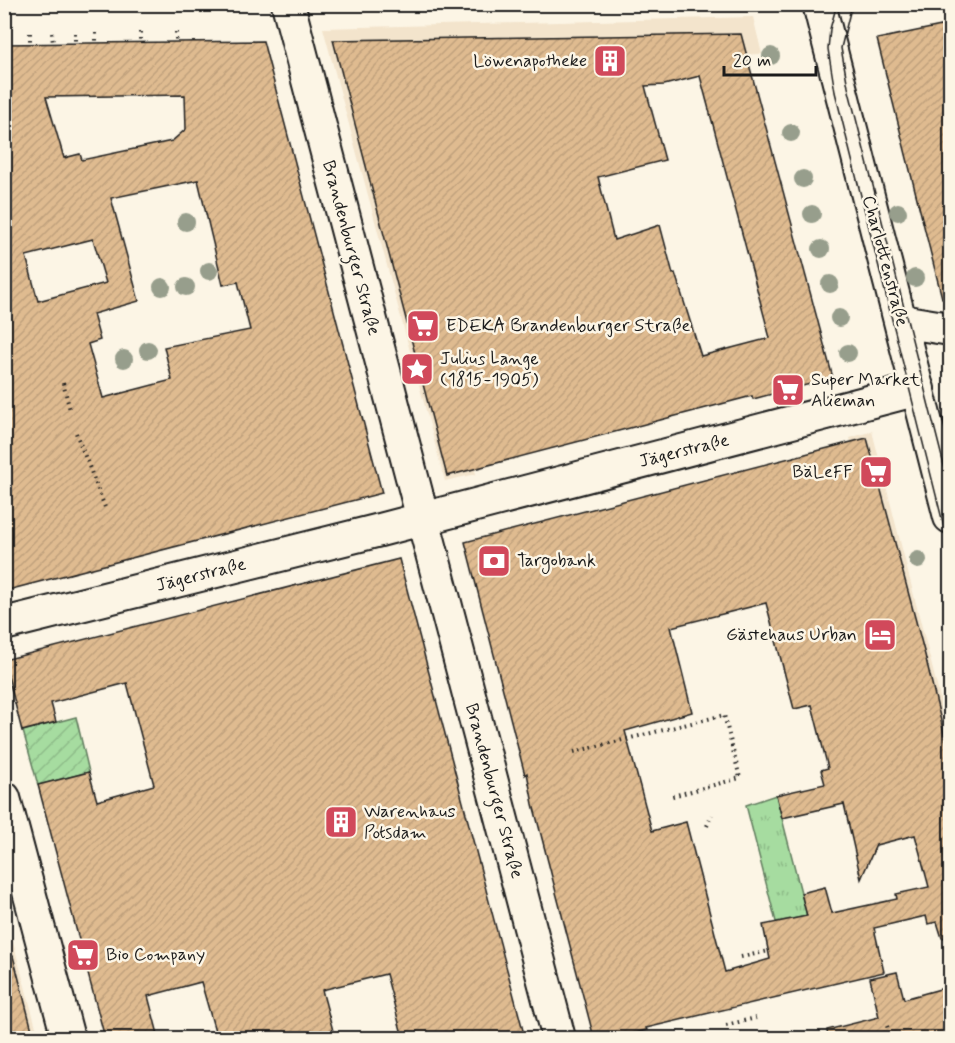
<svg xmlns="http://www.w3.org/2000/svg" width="955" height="1043" viewBox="0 0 955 1043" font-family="Mynerve,sans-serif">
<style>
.built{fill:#f3e4cc}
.grass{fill:url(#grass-tufts);stroke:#617c5e;stroke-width:1.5}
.garden{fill:url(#garden-furrows);stroke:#617c5e;stroke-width:1.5}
.building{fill:url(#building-hatch);stroke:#1c1c1c;stroke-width:1.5;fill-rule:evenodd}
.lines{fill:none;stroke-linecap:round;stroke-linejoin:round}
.minor-casing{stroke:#1c1c1c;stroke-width:36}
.path{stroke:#1c1c1c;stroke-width:4;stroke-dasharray:1.5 4.5;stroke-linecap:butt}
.minor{stroke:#fcf5e5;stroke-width:32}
.tram{stroke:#1c1c1c;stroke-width:1.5}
.tree{fill:#979e8c}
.labels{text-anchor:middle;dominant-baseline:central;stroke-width:5;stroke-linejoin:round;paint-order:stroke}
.poi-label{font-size:18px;fill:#1c1c1c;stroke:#fcf5e5;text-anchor:start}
.street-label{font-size:18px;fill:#1c1c1c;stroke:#fcf5e5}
</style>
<defs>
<pattern id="grass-tufts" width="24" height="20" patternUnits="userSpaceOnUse" patternTransform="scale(1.5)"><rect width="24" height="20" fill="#a6dca0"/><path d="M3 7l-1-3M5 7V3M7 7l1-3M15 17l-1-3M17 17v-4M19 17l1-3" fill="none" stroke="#8ebc89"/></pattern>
<pattern id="garden-furrows" width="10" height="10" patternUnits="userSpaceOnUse" patternTransform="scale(1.5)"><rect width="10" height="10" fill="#a6dca0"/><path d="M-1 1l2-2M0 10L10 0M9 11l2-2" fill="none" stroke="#8ebc89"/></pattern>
<pattern id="building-hatch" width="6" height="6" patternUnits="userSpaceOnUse" patternTransform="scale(1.5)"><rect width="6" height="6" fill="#dfbb90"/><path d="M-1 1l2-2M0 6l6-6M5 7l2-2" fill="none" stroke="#bfa07c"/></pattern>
</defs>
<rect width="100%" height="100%" fill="#fcf5e5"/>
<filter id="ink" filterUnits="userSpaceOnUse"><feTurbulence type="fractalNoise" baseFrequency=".0167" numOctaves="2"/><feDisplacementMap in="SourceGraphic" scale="12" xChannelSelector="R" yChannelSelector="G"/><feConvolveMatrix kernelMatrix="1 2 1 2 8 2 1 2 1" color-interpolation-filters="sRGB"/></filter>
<g filter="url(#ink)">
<g class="built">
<polygon points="753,17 762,54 371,68 476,474 445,481 323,28"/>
<polygon points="872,431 950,737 950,832 850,438"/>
<polygon points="4,909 39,1038 7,1038 4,1029"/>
</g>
<polygon class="grass" points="776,795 807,916 776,922 746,805"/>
<polygon class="garden" points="76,717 89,772 38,785 23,731"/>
<g class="building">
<polygon points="951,24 951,297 942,298 877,39"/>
<path d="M741,34L833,378L753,399L752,396L447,476L333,40ZM700,76L770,338L701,356L675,273L673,274L660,225L614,240L598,177L665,160L645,86L664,85Z"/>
<path d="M263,41L382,493L4,591V44ZM185,95L186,129L172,141L82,160L80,154L64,158L46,97ZM198,180L223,285L238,282L250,330L164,347L172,380L103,398L88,344L100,340L93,314L139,301L111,198ZM93,239L106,283L38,301L26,256Z"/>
<path d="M867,438L925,655L951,762V937L942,938L937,922L928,924L926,916L874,928L884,972L646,1028L647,1030L616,1038H594L533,804L527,773L525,775L519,752L465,542ZM766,603L794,709L812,705L828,768L821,770L825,784L776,795L782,818L844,804L861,879L876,845L915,835L929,887L896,894L897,899L832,913L825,887L801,893L807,916L763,925L770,959L725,972L686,822L652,831L625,731L692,712L671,627Z"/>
<polygon points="399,559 525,1038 403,1038 386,974 322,990 335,1038 217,1038 201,982 148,996 159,1038 105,1038 38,785 89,772 97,801 154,785 127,683 51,703 56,722 22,731 4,660"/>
<polygon points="13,956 34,1038 4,1038 4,957"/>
<polygon points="897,972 904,999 951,986 951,1038 828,1038 827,1030 879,1017 870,978"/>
</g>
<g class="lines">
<defs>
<g id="minor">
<polyline points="288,4 559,1038"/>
<polyline points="819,4 950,517"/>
<polyline points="901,321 950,329"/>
<polyline points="4,624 380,530 918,389"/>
<polyline points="4,798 68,1038"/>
</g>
</defs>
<use href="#minor" class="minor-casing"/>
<g class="path">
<polyline points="140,32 140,43"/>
<polyline points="176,32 176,42"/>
<polyline points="30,33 30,44"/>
<polyline points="52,33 53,44"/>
<polyline points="75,33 75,44"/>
<polyline points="96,33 96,43"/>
<polyline points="5,34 5,44"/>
<polyline points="63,383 70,410"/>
<polyline points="76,433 106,510"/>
<polyline points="574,752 724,715 740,778 669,797"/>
<polyline points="707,826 712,815"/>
<polyline points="741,957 769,951"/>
<polyline points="726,1025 756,1018"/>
<polyline points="887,1026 891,1038"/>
<polyline points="872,1036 889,1032"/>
</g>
<use href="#minor" class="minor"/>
<g class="tram">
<polyline points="837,4 830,29 828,49 835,92 950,551"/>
<polyline points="856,4 850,12 841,48 848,87 950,489"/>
</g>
</g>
<g class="tree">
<circle cx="771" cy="56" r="9"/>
<circle cx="791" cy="133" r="9"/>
<circle cx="803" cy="179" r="9"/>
<circle cx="898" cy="212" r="9"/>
<circle cx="812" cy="214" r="9"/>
<circle cx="186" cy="222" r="9"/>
<circle cx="821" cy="249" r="9"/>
<circle cx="209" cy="271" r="9"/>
<circle cx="915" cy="278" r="9"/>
<circle cx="830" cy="284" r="9"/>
<circle cx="162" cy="287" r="9"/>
<circle cx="186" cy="287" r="9"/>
<circle cx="839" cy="318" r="9"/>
<circle cx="148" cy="350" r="9"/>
<circle cx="848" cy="353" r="9"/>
<circle cx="124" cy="359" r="9"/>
<circle cx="918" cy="560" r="9"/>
</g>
</g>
<defs>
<symbol id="building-square" viewBox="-11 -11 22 22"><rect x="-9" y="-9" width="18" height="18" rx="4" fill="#d1495b" stroke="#fcf5e5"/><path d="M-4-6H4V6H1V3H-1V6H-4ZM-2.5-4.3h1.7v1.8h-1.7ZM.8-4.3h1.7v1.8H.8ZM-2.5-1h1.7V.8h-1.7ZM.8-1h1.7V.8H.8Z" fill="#fff"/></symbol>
<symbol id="supermarket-square" viewBox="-11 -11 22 22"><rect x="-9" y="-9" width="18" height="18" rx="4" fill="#d1495b" stroke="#fcf5e5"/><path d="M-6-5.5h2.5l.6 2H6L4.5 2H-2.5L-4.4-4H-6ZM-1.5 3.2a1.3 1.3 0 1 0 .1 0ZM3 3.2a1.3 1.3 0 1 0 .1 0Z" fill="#fff"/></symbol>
<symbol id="sight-square" viewBox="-11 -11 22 22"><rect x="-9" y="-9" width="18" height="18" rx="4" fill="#d1495b" stroke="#fcf5e5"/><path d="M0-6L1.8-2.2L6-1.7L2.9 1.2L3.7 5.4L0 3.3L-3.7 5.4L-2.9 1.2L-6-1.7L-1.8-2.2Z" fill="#fff"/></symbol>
<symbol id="bank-square" viewBox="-11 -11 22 22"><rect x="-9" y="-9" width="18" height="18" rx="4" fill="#d1495b" stroke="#fcf5e5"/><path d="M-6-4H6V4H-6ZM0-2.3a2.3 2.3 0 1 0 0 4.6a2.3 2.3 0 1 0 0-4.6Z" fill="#fff"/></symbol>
<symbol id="hotel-square" viewBox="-11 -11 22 22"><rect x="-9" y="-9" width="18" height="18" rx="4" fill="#d1495b" stroke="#fcf5e5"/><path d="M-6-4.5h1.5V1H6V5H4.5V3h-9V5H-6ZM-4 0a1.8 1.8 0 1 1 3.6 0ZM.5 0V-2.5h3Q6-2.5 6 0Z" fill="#fff"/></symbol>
</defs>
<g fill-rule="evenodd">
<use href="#building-square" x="591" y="42" width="38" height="38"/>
<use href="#supermarket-square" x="404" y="307" width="38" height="38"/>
<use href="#sight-square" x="398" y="350" width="38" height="38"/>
<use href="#supermarket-square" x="769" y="371" width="38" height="38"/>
<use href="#supermarket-square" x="857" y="453" width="38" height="38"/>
<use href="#bank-square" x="475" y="542" width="38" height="38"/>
<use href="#hotel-square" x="861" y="616" width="38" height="38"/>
<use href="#building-square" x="322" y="803" width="38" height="38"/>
<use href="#supermarket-square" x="64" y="936" width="38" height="38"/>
</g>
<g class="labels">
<g class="poi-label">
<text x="587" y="61" text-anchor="end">Löwenapotheke</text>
<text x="446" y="326">EDEKA Brandenburger Straße</text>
<text x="440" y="359">Julius Lange<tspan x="440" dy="21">(1815-1905)</tspan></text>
<text x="811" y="380">Super Market<tspan x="811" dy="21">Alieman</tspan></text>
<text x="853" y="472" text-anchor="end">BäLeFF</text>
<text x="517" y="561">Targobank</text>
<text x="857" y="635" text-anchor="end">Gästehaus Urban</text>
<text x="364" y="812">Warenhaus<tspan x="364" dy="21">Potsdam</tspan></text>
<text x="106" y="955">Bio Company</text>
</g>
<g class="street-label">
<text transform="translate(351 248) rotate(75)">Brandenburger Straße</text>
<text transform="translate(885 261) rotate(75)">Charlottenstraße</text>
<text transform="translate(684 451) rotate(-14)">Jägerstraße</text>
<text transform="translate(201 575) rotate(-14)">Jägerstraße</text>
<text transform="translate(494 791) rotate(75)">Brandenburger Straße</text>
</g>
</g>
<rect width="955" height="1043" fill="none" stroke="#fcf5e5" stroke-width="24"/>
<rect x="12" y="12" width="931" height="1019" fill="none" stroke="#1c1c1c" stroke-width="2" filter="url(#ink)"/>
<path d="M724 66v9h92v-9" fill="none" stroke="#1c1c1c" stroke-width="3"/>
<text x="733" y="66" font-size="18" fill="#1c1c1c" stroke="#fcf5e5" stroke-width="4.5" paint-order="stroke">20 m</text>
</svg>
